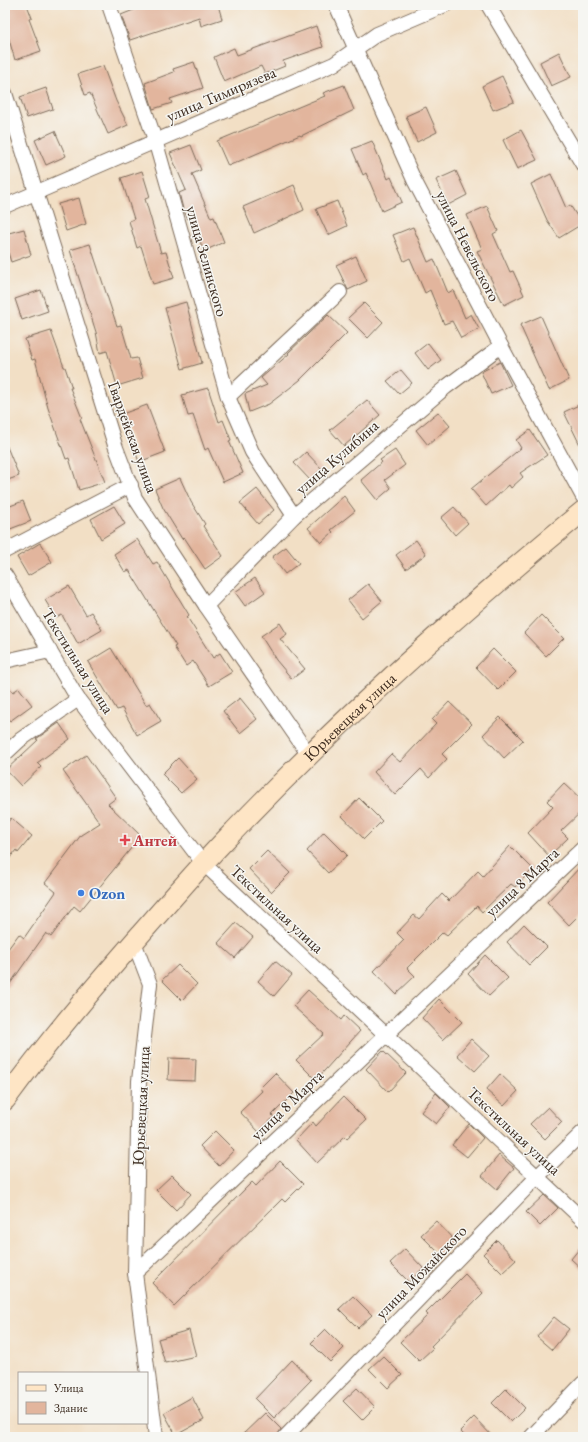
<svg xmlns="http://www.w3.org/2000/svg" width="588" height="1442" viewBox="0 0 588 1442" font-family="'EB Garamond',serif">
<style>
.building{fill:#e2b59d}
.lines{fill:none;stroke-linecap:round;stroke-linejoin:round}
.service-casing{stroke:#7b6958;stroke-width:9}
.minor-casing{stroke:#7b6958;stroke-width:16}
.secondary-casing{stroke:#7b6958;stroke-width:22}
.service{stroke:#fff;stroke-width:7}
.minor{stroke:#fff;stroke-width:14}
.secondary{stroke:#fee5c5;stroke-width:20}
.health-dot{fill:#e0444e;stroke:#f6f6f2;stroke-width:1.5}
.shop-dot{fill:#3f7fe0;stroke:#f6f6f2;stroke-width:1.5}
.labels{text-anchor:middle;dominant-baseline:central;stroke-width:3;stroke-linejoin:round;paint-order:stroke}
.street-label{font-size:16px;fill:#3b2a1e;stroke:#f6f6f2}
.health-label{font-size:16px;font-weight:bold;fill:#be3a42;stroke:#f6f6f2;text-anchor:start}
.shop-label{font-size:16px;font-weight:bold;fill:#366cbe;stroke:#f6f6f2;text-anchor:start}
</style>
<rect width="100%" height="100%" fill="#f6f6f2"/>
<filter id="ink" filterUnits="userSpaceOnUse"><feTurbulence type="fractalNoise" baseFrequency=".025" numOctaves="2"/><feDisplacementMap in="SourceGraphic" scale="8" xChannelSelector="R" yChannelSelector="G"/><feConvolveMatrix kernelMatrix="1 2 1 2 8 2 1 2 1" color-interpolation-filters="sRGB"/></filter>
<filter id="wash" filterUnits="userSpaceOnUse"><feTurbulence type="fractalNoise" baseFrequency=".012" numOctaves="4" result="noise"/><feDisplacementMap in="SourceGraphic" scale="16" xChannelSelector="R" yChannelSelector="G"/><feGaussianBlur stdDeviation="0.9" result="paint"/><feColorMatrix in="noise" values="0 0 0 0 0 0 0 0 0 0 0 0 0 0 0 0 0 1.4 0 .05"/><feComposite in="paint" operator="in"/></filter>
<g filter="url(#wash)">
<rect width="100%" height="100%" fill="#f2dfc5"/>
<g id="blocks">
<g class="building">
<polygon points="5,5 27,5 32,18 29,19 41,51 15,60 5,26"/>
<polygon points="146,5 218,5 222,19 201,26 199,17 130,40 121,15"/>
<polygon points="316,26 323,47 283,61 285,66 265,74 261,66 224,82 214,57 234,48 237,55"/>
<polygon points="559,52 571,77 551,86 540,62"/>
<polygon points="194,62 203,88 170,99 172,103 153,109 145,83 174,72 173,69"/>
<polygon points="103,66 116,101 128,125 108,134 90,93 85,95 78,74"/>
<polygon points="502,76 514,102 493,110 482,86"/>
<polygon points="344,85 354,110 301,136 300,135 228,166 217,141 325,96 323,93"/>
<polygon points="46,88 53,109 27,118 20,97"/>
<polygon points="426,107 437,132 417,142 406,116"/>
<polygon points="521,130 537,160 517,169 503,140"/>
<polygon points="55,131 66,156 46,165 35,140"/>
<polygon points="372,141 388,179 391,177 402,202 382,211 366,173 363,175 352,149"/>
<polygon points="191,145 201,170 192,174 211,218 214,217 224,242 204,251 190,218 188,219 183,209 179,193 186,190 170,153"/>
<polygon points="142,171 150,197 145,199 161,253 166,252 174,278 153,284 141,246 137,248 129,221 134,219 121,178"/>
<polygon points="456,171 467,195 448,205 436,180"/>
<polygon points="551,174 566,208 570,205 582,224 559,238 547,220 531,184"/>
<polygon points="294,185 304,210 254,233 243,207"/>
<polygon points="79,198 86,224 66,231 58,204"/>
<polygon points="337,201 347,226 328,235 316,209"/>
<polygon points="487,206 498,231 493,234 510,272 513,271 524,295 504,305 477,251 482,249 467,215"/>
<polygon points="413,227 428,262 434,259 448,293 453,290 465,318 471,314 479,329 461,338 452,321 444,324 430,290 425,293 410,258 404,261 393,235"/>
<polygon points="24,229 31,255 11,262 5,243 5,234"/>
<polygon points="90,244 117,326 121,325 131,359 137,358 143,378 117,386 107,351 100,353 96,332 70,250"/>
<polygon points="356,256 367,281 348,290 336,265"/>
<polygon points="41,290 48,311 22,320 15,299"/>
<polygon points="186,302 202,363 182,369 165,308"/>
<polygon points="364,303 383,322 368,338 348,318"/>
<polygon points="328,315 347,333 300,380 269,404 249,412 245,394 267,385 261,378 289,354 288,353"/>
<polygon points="541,316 569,380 549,390 520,325"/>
<polygon points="51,331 64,367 65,367 72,388 70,388 82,418 80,419 105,482 79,490 69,458 66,459 48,408 35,359 32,360 25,339"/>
<polygon points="428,343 441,360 428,370 415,353"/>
<polygon points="500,362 511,385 491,394 481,372"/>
<polygon points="401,370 412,383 399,394 387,381"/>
<polygon points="208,388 219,422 223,420 231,440 229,441 243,473 223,482 208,448 205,450 193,415 188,416 182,395"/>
<polygon points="367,400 380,415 344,446 330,430"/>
<polygon points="583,403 583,451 564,412"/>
<polygon points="147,405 165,452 139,462 122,414"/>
<polygon points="438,412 450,426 428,445 416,430"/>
<polygon points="530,430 547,455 520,473 523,477 511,488 509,485 486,506 471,489 521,448 516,440"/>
<polygon points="5,442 19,476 5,481"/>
<polygon points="395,450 405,465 385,480 391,488 377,500 361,480 382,462 380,460"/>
<polygon points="306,452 322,469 310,480 294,463"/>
<polygon points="180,478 191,502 205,524 203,526 223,556 205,569 184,537 182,539 163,508 155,489"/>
<polygon points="257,489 274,510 258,524 240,503"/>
<polygon points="344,496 355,511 331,530 333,532 321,543 308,528"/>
<polygon points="23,501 31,521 5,531 5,508"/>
<polygon points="114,506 125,524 101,539 91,519"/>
<polygon points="454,507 468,523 455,535 441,518"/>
<polygon points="137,539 153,564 157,562 189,615 187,617 213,658 220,653 232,672 209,686 193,661 186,666 174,647 176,646 129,570 125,572 114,554"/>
<polygon points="416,540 426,554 406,569 396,555"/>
<polygon points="40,543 52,562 28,576 17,557"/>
<polygon points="286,547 299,563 285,574 272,557"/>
<polygon points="255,578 265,592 245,606 235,592"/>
<polygon points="368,584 382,601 362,618 348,600"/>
<polygon points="69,586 86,615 91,612 102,630 78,644 62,615 56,618 45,600"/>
<polygon points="541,615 564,638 546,656 524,633"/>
<polygon points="280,623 287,634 280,639 305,669 292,679 276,660 261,636"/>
<polygon points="111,648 146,705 150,703 161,721 137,735 122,708 117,710 88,662"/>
<polygon points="493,649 516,672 498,690 476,667"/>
<polygon points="5,682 13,692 19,688 32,705 10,721 5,715"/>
<polygon points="240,698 257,719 240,733 223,711"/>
<polygon points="449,702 472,724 442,754 447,759 429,778 421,769 395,795 374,772 391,754 400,762 436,724 432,720"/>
<polygon points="500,717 523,740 504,758 483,735"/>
<polygon points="59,723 70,739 37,763 41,767 21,786 6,770 38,740 36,739"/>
<polygon points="86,755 116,798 108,804 141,836 80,911 74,906 51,937 46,933 5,991 5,953 19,934 24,938 56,892 45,883 81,835 100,823 63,771"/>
<polygon points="178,758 197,779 181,793 162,774"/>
<polygon points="564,783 583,801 583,810 561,831 568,838 549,856 528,833 553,807 547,801"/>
<polygon points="359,798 382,821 364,839 342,816"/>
<polygon points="11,818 32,836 18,853 16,850 5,864 5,826"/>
<polygon points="324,832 347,855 328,873 307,851"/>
<polygon points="510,846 533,869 515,887 511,884 482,912 477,906 447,935 443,932 407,968 415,976 396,994 374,971 404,940 397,933 414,915 419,919 442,894 449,901 478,871 483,876"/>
<polygon points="267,851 290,873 271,892 249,869"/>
<polygon points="583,864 583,911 569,925 547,902"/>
<polygon points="236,923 253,937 235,958 218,943"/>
<polygon points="524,924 547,947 529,965 507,942"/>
<polygon points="485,955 508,978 489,996 468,974"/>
<polygon points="275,961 292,975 274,996 258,981"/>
<polygon points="178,965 197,984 182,1000 162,980"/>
<polygon points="308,990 341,1020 344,1016 360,1031 316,1080 296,1060 324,1034 293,1006"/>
<polygon points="439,999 462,1022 443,1040 422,1018"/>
<polygon points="471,1039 489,1056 475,1071 457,1055"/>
<polygon points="383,1051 406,1073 388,1092 366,1069"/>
<polygon points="169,1058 196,1059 195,1081 168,1080"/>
<polygon points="275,1073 294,1093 272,1115 274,1117 259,1132 240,1112 262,1091 260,1088"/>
<polygon points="500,1074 518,1091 504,1106 486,1090"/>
<polygon points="436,1093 450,1107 436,1124 421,1112"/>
<polygon points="343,1097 366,1120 347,1138 345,1136 317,1163 296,1140 313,1122 316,1126"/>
<polygon points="548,1107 562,1122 545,1139 530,1124"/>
<polygon points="469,1124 483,1138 467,1157 452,1145"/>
<polygon points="215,1131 234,1150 219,1166 200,1146"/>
<polygon points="499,1155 514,1168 497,1189 482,1176"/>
<polygon points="280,1161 303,1184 285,1202 282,1199 174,1306 152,1283 252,1182 256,1186"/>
<polygon points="172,1175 191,1194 176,1210 156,1190"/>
<polygon points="544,1195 558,1208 540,1226 526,1212"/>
<polygon points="436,1221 454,1240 440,1254 421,1235"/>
<polygon points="497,1240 516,1260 502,1273 483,1254"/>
<polygon points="583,1244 583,1270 571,1259"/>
<polygon points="405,1249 423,1268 409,1282 390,1263"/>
<polygon points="465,1274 483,1293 431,1346 433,1348 419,1361 400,1342 428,1315 426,1313"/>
<polygon points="353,1296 372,1315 358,1328 339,1309"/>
<polygon points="554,1317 569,1329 552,1350 537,1337"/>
<polygon points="325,1329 344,1348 330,1362 311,1343"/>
<polygon points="189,1330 196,1356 165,1363 158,1339"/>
<polygon points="383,1356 402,1375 388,1388 369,1369"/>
<polygon points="292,1360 311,1380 274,1418 255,1399"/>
<polygon points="357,1388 375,1407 362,1420 343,1401"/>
<polygon points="506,1389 525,1408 511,1422 492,1403"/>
<polygon points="192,1397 204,1420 176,1435 164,1413"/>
<polygon points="265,1413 281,1429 277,1437 240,1437"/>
<polygon points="474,1417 493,1437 466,1437 460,1431"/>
</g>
</g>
</g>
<g filter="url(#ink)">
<use href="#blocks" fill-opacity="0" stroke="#7b6958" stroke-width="1"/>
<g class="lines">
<defs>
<polyline id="service" points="537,1430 546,1437"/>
<g id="minor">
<polyline points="109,5 155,140 228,397 252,452 294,516"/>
<polyline points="336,5 414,180 501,346 583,497"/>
<polyline points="488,5 583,165"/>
<polyline points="5,93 115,445 135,498 206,606 309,755"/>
<polyline points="5,206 334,64 377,34 445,5"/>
<polyline points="228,397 340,292"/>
<polyline points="5,551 131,485"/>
<polyline points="5,575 78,699 203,863 583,1220"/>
<polyline points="206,606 294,516 446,387 501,346"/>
<polyline points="5,661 50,651"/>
<polyline points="5,754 20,740 78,699"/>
<polyline points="134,942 150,984 139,1081 135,1273"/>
<polyline points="156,1437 135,1273 583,848"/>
<polyline points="285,1437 538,1176 583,1132"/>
<polyline points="531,1437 583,1383"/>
</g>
<g id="secondary">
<path id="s1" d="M5,1100C51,1037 102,978 153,920C180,890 206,859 234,831C343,717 461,611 583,511"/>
</g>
</defs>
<use href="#service" class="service-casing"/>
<use href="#minor" class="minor-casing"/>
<use href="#secondary" class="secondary-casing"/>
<use href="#service" class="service"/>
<use href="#minor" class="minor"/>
<use href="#secondary" class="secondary"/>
</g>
</g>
<path class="health-dot" d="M123 834h4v4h4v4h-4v4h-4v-4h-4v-4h4z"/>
<circle class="shop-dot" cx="81" cy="893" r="4"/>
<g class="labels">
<g class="street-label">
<text transform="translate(221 94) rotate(-23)">улица Тимирязева</text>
<text transform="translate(468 246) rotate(63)">улица Невельского</text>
<text transform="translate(207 261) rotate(74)">улица Зелинского</text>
<text transform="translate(133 437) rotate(70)">Гвардейская улица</text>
<text transform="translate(337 457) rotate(-41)">улица Кулибина</text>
<text transform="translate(78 661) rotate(58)">Текстильная улица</text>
<text stroke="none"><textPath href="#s1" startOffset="516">Юрьевецкая улица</textPath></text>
<text transform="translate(522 882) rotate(-43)">улица 8 Марта</text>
<text transform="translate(277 909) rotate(43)">Текстильная улица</text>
<text transform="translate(287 1105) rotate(-44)">улица 8 Марта</text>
<text transform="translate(141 1106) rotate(-87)">Юрьевецкая улица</text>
<text transform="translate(514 1131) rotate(43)">Текстильная улица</text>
<text transform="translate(421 1272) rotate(-46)">улица Можайского</text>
</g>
<g class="health-label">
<text x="133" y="840">Антей</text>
</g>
<g class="shop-label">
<text x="89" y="893">Ozon</text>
</g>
</g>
<rect width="588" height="1442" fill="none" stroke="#f6f6f2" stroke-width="20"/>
<rect x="18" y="1372" width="130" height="52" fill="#f6f6f2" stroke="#aba49d"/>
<rect x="26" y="1385" width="20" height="6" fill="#fee5c5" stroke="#aba49d"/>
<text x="54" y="1392" font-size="12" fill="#3b2a1e">Улица</text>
<rect x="26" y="1402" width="20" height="12" fill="#e2b59d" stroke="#aba49d"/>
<text x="54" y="1412" font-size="12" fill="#3b2a1e">Здание</text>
</svg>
